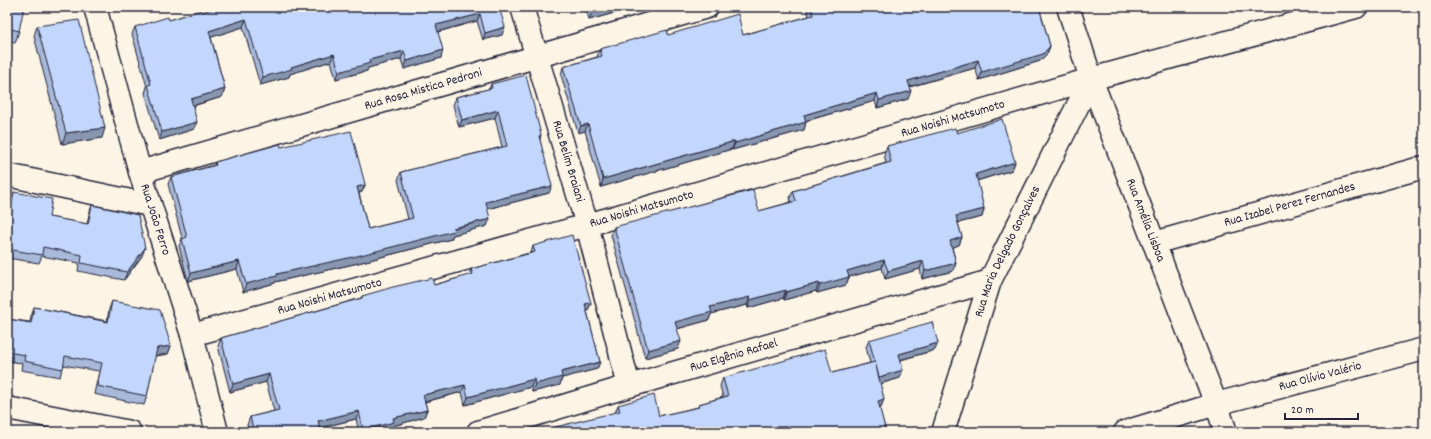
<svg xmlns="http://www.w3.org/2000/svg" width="1431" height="439" viewBox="0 0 1431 439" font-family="Dekko,sans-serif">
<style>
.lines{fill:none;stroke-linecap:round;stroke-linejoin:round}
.minor-casing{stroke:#22223b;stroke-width:25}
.minor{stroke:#fcf5e5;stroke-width:22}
.wall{fill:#a8b9d9;stroke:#22223b}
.shaded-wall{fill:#8896b0;stroke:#22223b}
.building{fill:#c3d7fc;stroke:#22223b}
.labels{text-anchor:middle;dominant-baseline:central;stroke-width:3.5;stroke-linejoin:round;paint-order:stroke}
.street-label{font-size:13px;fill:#22223b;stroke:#fcf5e5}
</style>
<rect width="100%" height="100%" fill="#fcf5e5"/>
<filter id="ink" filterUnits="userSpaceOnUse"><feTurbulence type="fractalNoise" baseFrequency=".025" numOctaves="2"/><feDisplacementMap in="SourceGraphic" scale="8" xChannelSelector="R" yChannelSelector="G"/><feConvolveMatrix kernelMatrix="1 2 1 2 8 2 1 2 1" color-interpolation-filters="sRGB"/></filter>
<g filter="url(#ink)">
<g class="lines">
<defs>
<g id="minor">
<path id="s1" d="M95,7L140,172L192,335L217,432"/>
<path id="s2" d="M522,7L587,225L629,386"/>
<path id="s3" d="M1068,7L1091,79L1216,404L1226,432"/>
<path id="s4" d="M140,172L707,7"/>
<polyline points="7,175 150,205"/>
<path id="s5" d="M1154,243L1424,167"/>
<path id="s6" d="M192,335L587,225L1091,79L1356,7"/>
<polyline points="7,408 130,432"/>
<path id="s7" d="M478,432L629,386L990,281"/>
<path id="s8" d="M943,432L990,281L1091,79"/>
<path id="s9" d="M1125,432L1216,404L1424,349"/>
</g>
</defs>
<use href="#minor" class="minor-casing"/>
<use href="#minor" class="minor"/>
</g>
<g class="wall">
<polygon points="7,7 19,31 15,43 7,42"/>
<polygon points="499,7 502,35 483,40 477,21 438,32 441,58 404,69 401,59 368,68 367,71 336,79 331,61 290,74 289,77 260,85 243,27 211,37 225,89 222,97 193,106 194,129 159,140 145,93 147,87 132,34 135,27 169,20 202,12"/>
<polygon points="586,7 620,7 618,12 589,20"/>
<polygon points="806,7 1039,7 1050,46 1047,54 1040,61 979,80 975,68 910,87 908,99 877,108 875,101 806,121 806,122 804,130 732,150 732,149 601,187 585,131 578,133 561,75 563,67 597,57 600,49 668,35 743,35 809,16"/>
<polygon points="37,26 102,138 62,144 34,36"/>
<polygon points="491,84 541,135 540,139 549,193 487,209 487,226 453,235 451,239 354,264 275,282 275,283 243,292 237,269 188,281 179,246 182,239 182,238 168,184 171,177 214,165 215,162 281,147 365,185 362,192 359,193 368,229 408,219 398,180 401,172 502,147 495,118 459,127 453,105 456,97 489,89"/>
<polygon points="957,133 1015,162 1012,170 977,181 984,209 982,217 958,223 962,237 959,245 952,247 956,263 953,271 922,279 920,269 885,279 882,268 849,277 846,285 817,293 816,291 784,300 783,298 748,308 747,305 711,314 709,320 677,329 678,349 645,358 611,235 614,227 759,211 791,202 790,198 793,191 886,163 884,154 887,146"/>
<polygon points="14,192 49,217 87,224 89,214 92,205 142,256 124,280 78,271 79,263 42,256 39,263 7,258 7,206 10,207 11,200"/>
<polygon points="533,246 591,303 588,310 587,311 600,362 597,369 562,378 560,385 532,392 531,387 465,405 462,392 425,402 427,410 424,417 393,426 391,430 383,432 359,432 356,419 320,428 321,432 249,432 247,425 250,417 274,411 266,382 230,392 218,346 221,338 361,298 362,296 434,285 469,275 471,269 531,253"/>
<polygon points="112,301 171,346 168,354 155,356 147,396 144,405 94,394 99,371 63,365 60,377 21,370 22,363 7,361 7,319 30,322 31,316 34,307 107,321 109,309"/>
<polygon points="869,340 935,350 901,360 900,378 880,384 884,399 881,407 879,407 886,432 551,432 552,428 615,413 618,405 659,416 698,407 699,404 723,397 720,386 723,378 832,373 870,363 866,347"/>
</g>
<g class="shaded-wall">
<polygon points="611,7 620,7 618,12 589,20 592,12"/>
<polygon points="480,14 477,21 433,33 436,25"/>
<polygon points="246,19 243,27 206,39 209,31"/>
<polygon points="505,27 502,35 483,40 485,33"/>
<polygon points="1050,46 1047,54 1040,61 979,80 982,72"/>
<polygon points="443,50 441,58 404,69 407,61"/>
<polygon points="404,51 401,59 368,68 367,71 336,79 339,72 369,60"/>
<polygon points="334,54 331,61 290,74 289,77 260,85 263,77 291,67"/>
<polygon points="978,60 975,68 905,88 908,81"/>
<polygon points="225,89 222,97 188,107 191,99"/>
<polygon points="911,91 908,99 877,108 879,100"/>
<polygon points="877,93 875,101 801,122 804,115"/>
<polygon points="498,110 495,118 459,127 462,120"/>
<polygon points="197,122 194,129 159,140 162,132"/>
<polygon points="806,122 804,130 732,150 735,143"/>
<polygon points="588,124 585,131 578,133 581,126"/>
<polygon points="105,128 102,138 62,144 66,133"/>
<polygon points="735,141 732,149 601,187 603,179"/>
<polygon points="1015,162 1012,170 973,182 976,174"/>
<polygon points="365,185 362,192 354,194 357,187"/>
<polygon points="552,186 549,193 483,210 486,202"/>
<polygon points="984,209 982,217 953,224 956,216"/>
<polygon points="490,219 487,226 453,235 451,239 354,264 275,282 275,283 243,292 246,284 277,274"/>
<polygon points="962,237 959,245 947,249 950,241"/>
<polygon points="145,248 142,256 124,280 127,272"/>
<polygon points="884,260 882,268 849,277 846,285 817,293 820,285 847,271"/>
<polygon points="239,261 237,269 188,281 191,273"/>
<polygon points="923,261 920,269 885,279 888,271"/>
<polygon points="956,263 953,271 922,279 925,271"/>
<polygon points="819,283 816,291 784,300 786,292"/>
<polygon points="786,290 783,298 748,308 750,300"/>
<polygon points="750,297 747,305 711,314 709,320 673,330 675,322 710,307"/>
<polygon points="591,303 588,310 582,312 585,304"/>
<polygon points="681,341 678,349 645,358 648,350"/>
<polygon points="938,343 935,350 896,361 899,354"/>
<polygon points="171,346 168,354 154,356 157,348"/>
<polygon points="600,362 597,369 562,378 560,385 532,392 535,384 561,372"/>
<polygon points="903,370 900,378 876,385 879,377"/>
<polygon points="269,374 266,382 230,392 233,384"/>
<polygon points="534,379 531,387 465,405 468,397"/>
<polygon points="465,385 462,392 420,403 423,395"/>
<polygon points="884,399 881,407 875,408 878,401"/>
<polygon points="427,410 424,417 393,426 391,430 383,432 362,432 363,430 393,418"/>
<polygon points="359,411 356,419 315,429 318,421"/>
</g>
<g class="building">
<polygon points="7,7 24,7 19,31 7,28"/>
<polygon points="218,7 499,7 505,27 485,33 480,14 436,25 443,50 407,61 404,51 369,60 370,63 339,72 334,54 291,67 292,69 263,77 246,19 209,31 225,89 191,99 197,122 162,132 148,85 151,84 135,27 168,17 169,20 201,10 202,12"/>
<polygon points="590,7 611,7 592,12"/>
<polygon points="811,7 1039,7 1050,46 1043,54 982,72 978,60 908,81 911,91 879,100 877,93 804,115 806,122 735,143 735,141 603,179 588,124 581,126 563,67 602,56 600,49 667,30 668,35 738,14 743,35 813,15"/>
<polygon points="79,20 105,128 66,133 37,26"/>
<polygon points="7,71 12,72 7,99"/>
<polygon points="526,75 541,135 539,136 552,186 486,202 490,219 453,228 454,231 357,256 277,274 277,276 246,284 239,261 191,273 182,239 187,237 171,177 216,165 215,162 280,144 281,147 351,131 365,184 365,185 357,187 368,229 413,218 401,172 507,146 498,110 462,120 456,97 492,88 491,84"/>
<polygon points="1002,119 1015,162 976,174 984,209 956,216 962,237 950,241 956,263 925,271 923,261 888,271 884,260 847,271 849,277 820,285 819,283 786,292 786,290 750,300 750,297 710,307 712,312 675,322 681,341 648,350 614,227 753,190 759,211 796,201 793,191 891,162 887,146 955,128 957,133"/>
<polygon points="14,192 52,199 49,217 88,224 92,205 138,215 145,248 127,272 81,263 82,255 43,247 42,255 7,249 7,206 11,207"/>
<polygon points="572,235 591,303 585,304 600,362 561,372 562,377 535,384 534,379 468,397 465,385 423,395 427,410 393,418 394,422 363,430 359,411 318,421 321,432 254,432 250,417 279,410 269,374 233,384 221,338 362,298 362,296 393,287 432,278 434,285 473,274 471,269 535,252 533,246"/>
<polygon points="112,301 160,310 171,346 157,348 147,396 97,386 102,363 65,356 63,369 24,361 25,355 7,352 7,319 31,323 34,307 108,322"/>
<polygon points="932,322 938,343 899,354 903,370 879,377 869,340"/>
<polygon points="825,349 832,373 875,362 884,399 878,401 886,432 553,432 552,428 620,411 618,405 654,395 659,416 699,407 699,404 728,396 723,378"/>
<polygon points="7,429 20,432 7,432"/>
<polygon points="83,430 91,432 83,432"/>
</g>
</g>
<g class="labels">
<g class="street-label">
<text stroke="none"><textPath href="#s4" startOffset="295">Rua Rosa Mistica Pedroni</textPath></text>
<text stroke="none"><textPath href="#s6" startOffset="791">Rua Noishi Matsumoto</textPath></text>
<text stroke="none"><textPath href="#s2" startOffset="161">Rua Belim Braiani</textPath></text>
<text stroke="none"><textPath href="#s5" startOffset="141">Rua Izabel Perez Fernandes</textPath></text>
<text stroke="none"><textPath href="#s6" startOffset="467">Rua Noishi Matsumoto</textPath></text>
<text stroke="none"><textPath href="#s1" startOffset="221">Rua João Ferro</textPath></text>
<text stroke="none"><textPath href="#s3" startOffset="227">Rua Amélia Lisboa</textPath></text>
<text stroke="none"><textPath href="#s8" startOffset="192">Rua Maria Delgado Gonçalves</textPath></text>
<text stroke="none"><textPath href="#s6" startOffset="143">Rua Noishi Matsumoto</textPath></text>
<text stroke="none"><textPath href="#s7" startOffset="267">Rua Elgênio Rafael</textPath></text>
<text stroke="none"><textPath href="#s9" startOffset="203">Rua Olívio Valério</textPath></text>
</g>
</g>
<rect width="1431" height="439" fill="none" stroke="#fcf5e5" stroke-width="24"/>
<rect x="12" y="12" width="1407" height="415" fill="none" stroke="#22223b" stroke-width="1.5" filter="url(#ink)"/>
<path d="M1285 413v6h73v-6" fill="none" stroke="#22223b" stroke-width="2"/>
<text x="1291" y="413" font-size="12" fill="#22223b" stroke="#fcf5e5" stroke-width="3" paint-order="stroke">20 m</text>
</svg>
